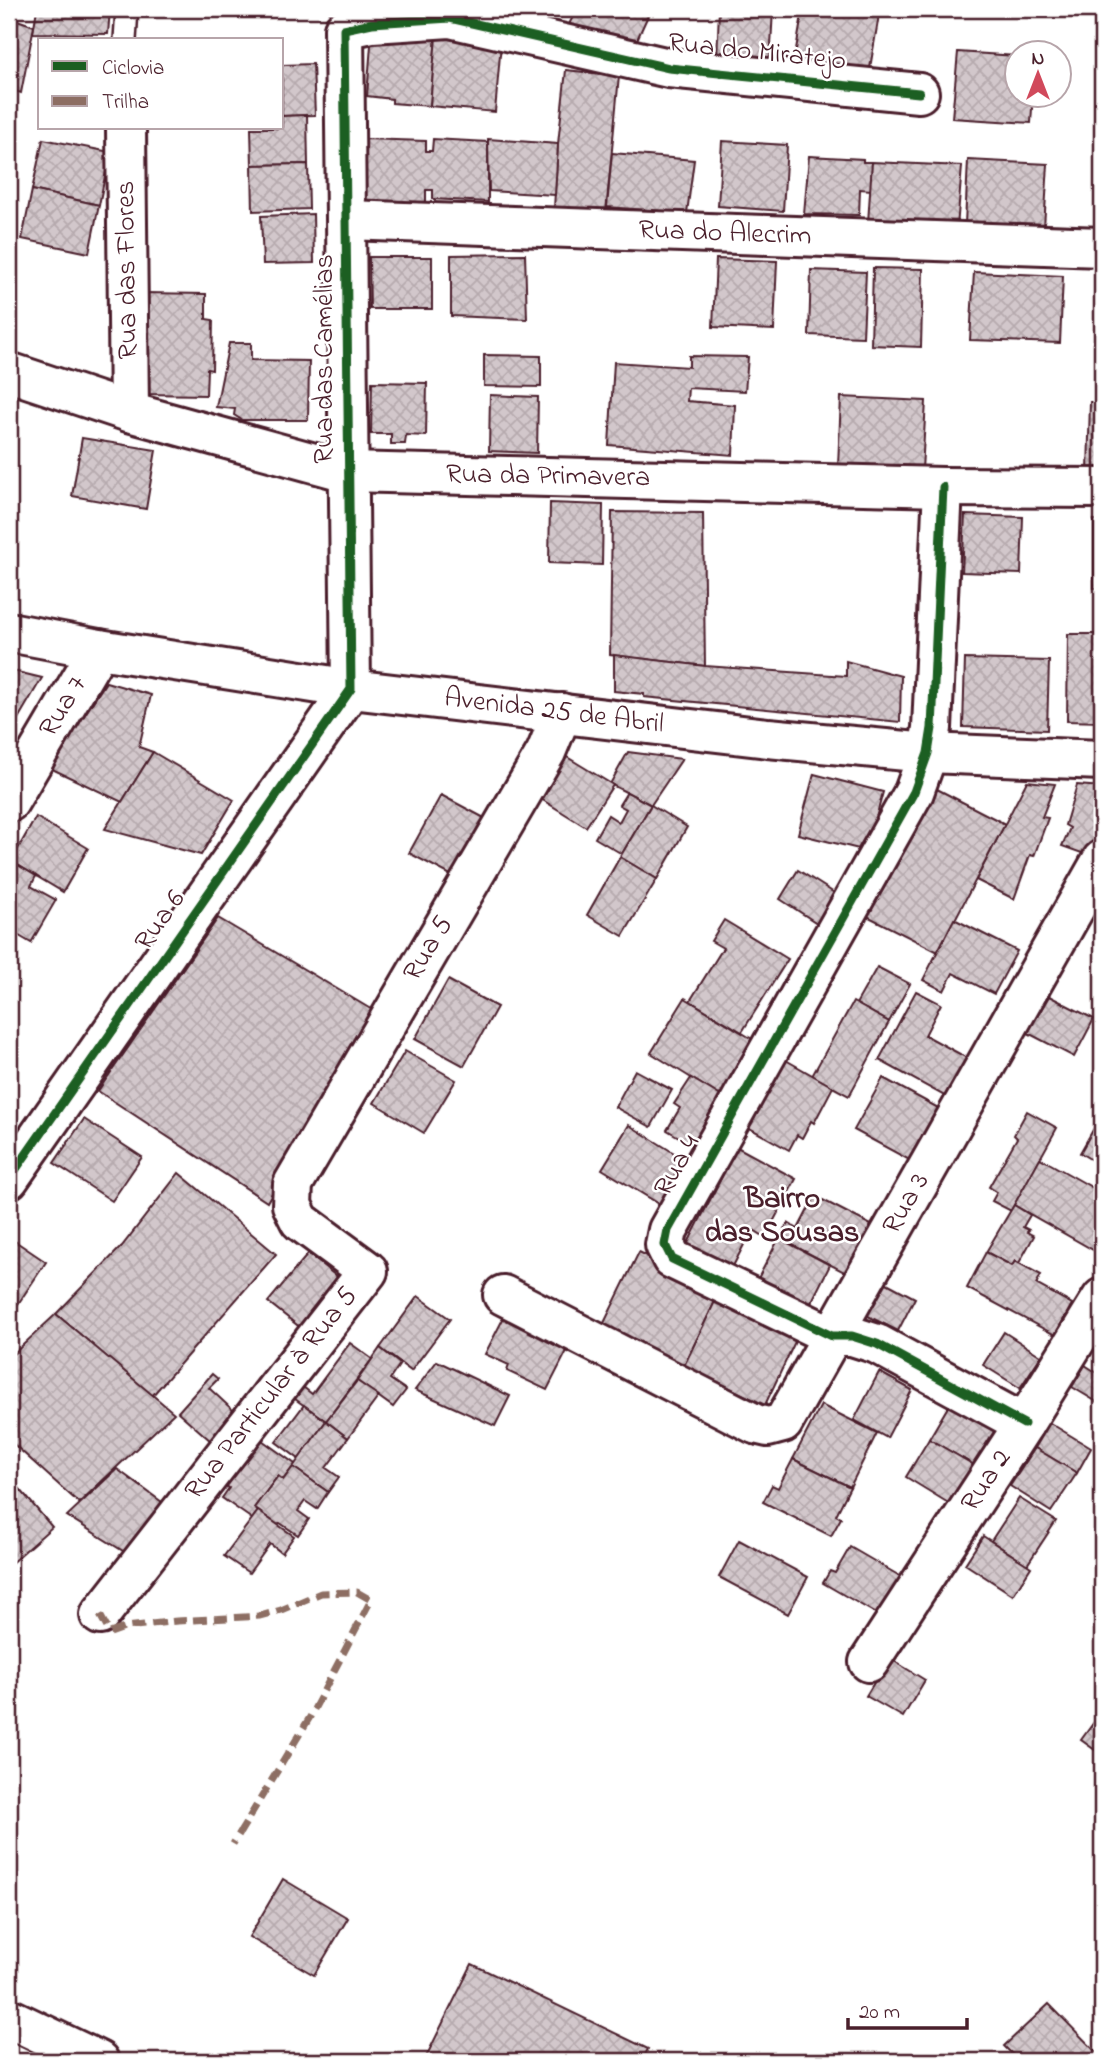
<svg xmlns="http://www.w3.org/2000/svg" width="1111" height="2070" viewBox="0 0 1111 2070" font-family="'Indie Flower',sans-serif">
<style>
.building{fill:url(#building-cross-hatch);stroke:#4a1f2b;stroke-width:2}
.lines{fill:none;stroke-linecap:round;stroke-linejoin:round}
.service-casing{stroke:#4a1f2b;stroke-width:26}
.minor-casing{stroke:#4a1f2b;stroke-width:44}
.tertiary-casing{stroke:#4a1f2b;stroke-width:44}
.service{stroke:#fff;stroke-width:21}
.minor{stroke:#fff;stroke-width:38}
.tertiary{stroke:#fff;stroke-width:38}
.quiet{stroke:#8d6e63;stroke-width:7;stroke-dasharray:14 7;stroke-linecap:butt}
.cycleway-casing{stroke:#fff;stroke-width:13}
.cycleway{stroke:#1b5e20;stroke-width:9}
.labels{text-anchor:middle;dominant-baseline:central;stroke-width:5;stroke-linejoin:round;paint-order:stroke}
.street-label{font-size:28px;fill:#4a1f2b;stroke:#fff}
.neighbourhood-label{font-size:30px;font-weight:bold;fill:#4a1f2b;stroke:#fff}
</style>
<defs>
<pattern id="building-cross-hatch" width="8" height="8" patternUnits="userSpaceOnUse" patternTransform="scale(1.75)"><rect width="8" height="8" fill="#d2c7cb"/><path d="M0 0l8 8M0 8l8-8" fill="none" stroke="#b6aaae"/></pattern>
</defs>
<rect width="100%" height="100%" fill="#fff"/>
<filter id="ink" filterUnits="userSpaceOnUse"><feTurbulence type="fractalNoise" baseFrequency=".0143" numOctaves="2"/><feDisplacementMap in="SourceGraphic" scale="14" xChannelSelector="R" yChannelSelector="G"/><feConvolveMatrix kernelMatrix="1 2 1 2 8 2 1 2 1" color-interpolation-filters="sRGB"/></filter>
<g filter="url(#ink)">
<g class="building">
<polygon points="37,9 110,9 108,34 33,33"/>
<polygon points="577,9 651,9 635,44 567,28"/>
<polygon points="719,9 773,9 770,64 717,61"/>
<polygon points="803,9 880,9 869,74 794,61"/>
<polygon points="9,17 34,26 21,93 9,89"/>
<polygon points="372,32 436,37 430,106 392,103 392,99 367,96"/>
<polygon points="436,37 501,43 495,112 430,106"/>
<polygon points="958,52 1016,56 1016,94 1033,94 1031,123 952,118"/>
<polygon points="313,64 315,115 282,116 282,65"/>
<polygon points="566,70 619,76 606,212 554,208 558,144"/>
<polygon points="307,115 308,164 252,165 251,128 282,128 282,116"/>
<polygon points="43,139 110,152 99,205 32,190"/>
<polygon points="364,139 426,141 426,151 432,151 433,139 488,142 488,202 433,199 433,190 426,190 426,204 361,201"/>
<polygon points="488,139 558,144 555,195 489,191"/>
<polygon points="722,141 787,145 783,211 718,206"/>
<polygon points="612,153 694,160 687,213 607,207"/>
<polygon points="809,156 863,159 863,162 872,162 871,190 860,189 859,215 804,214"/>
<polygon points="968,160 1048,164 1044,227 965,224"/>
<polygon points="872,162 962,166 957,228 868,223"/>
<polygon points="308,164 309,209 253,211 252,165"/>
<polygon points="32,190 99,205 89,253 22,239"/>
<polygon points="313,214 314,263 263,264 261,216"/>
<polygon points="525,254 527,319 451,316 451,255"/>
<polygon points="369,257 432,257 432,309 370,309"/>
<polygon points="716,259 777,261 774,330 713,327"/>
<polygon points="873,268 923,269 921,347 871,345"/>
<polygon points="811,270 866,272 863,337 809,335"/>
<polygon points="974,272 1063,276 1060,343 970,340"/>
<polygon points="145,293 206,294 206,319 213,320 212,370 207,369 206,395 143,394"/>
<polygon points="229,343 251,343 251,360 309,361 308,420 242,420 234,415 235,409 216,407"/>
<polygon points="484,355 541,356 541,387 484,386"/>
<polygon points="689,356 748,357 745,391 688,388 687,401 735,405 733,455 609,445 614,362 689,367"/>
<polygon points="372,382 427,383 426,436 406,435 405,444 391,444 391,434 371,434"/>
<polygon points="490,395 538,397 537,453 489,451"/>
<polygon points="841,397 926,401 922,470 838,466"/>
<polygon points="1090,402 1102,402 1102,471 1088,471"/>
<polygon points="82,438 156,450 146,509 72,496"/>
<polygon points="550,503 603,505 602,565 549,563"/>
<polygon points="612,512 703,513 705,666 610,655"/>
<polygon points="965,515 1023,517 1021,574 962,572"/>
<rect x="1094" y="520" width="8" height="68"/>
<polygon points="1098,614 1102,614 1102,722 1067,721 1068,634 1098,634"/>
<polygon points="614,655 705,666 846,676 846,661 901,676 900,722 644,697 644,694 614,691"/>
<polygon points="965,659 1049,661 1047,730 963,727"/>
<polygon points="9,670 42,678 9,734"/>
<polygon points="106,682 151,695 139,747 153,752 122,802 50,768"/>
<polygon points="153,752 234,800 201,855 105,829"/>
<polygon points="628,752 682,759 651,805 610,784"/>
<polygon points="567,757 613,785 586,827 541,799"/>
<polygon points="814,774 883,792 867,851 798,834"/>
<polygon points="1027,781 1055,784 1042,817 1048,818 1034,856 1030,855 1014,899 976,880"/>
<polygon points="1077,785 1102,787 1102,837 1093,857 1062,846 1070,828 1065,825"/>
<polygon points="935,788 1005,824 938,952 867,916"/>
<polygon points="627,792 651,805 622,854 595,838 608,815 619,822 626,809 619,805"/>
<polygon points="441,795 490,821 458,879 409,853"/>
<polygon points="651,805 687,827 657,879 620,857"/>
<polygon points="36,817 88,848 63,892 11,861"/>
<polygon points="620,857 657,879 623,936 587,915"/>
<polygon points="11,861 36,876 31,886 56,900 31,943 9,930 9,865"/>
<polygon points="798,870 839,896 820,925 780,899"/>
<polygon points="218,918 374,1011 267,1202 98,1091"/>
<polygon points="954,919 1017,951 994,994 953,973 944,991 923,980"/>
<polygon points="724,920 788,959 742,1032 690,1001 723,948 711,941"/>
<polygon points="877,967 910,984 889,1022 856,1004"/>
<polygon points="448,980 497,1007 464,1066 415,1039"/>
<polygon points="916,991 941,1004 925,1035 969,1059 948,1098 879,1060"/>
<polygon points="1047,995 1094,1019 1074,1057 1028,1033"/>
<polygon points="685,998 757,1042 722,1097 651,1053"/>
<polygon points="853,1002 889,1022 849,1096 812,1076"/>
<polygon points="405,1051 456,1080 424,1133 374,1103"/>
<polygon points="784,1059 833,1087 814,1123 811,1121 802,1138 797,1135 789,1150 746,1126"/>
<polygon points="635,1070 672,1090 651,1127 615,1107"/>
<polygon points="691,1078 731,1102 701,1150 667,1130 680,1108 674,1104"/>
<polygon points="883,1078 942,1110 913,1162 854,1130"/>
<polygon points="1027,1111 1057,1128 1011,1211 992,1201 997,1192 989,1187 1017,1138 1014,1135"/>
<polygon points="1102,1114 1102,1166 1080,1153"/>
<polygon points="84,1119 142,1157 112,1201 54,1163"/>
<polygon points="629,1125 687,1161 661,1205 602,1169"/>
<polygon points="737,1147 796,1179 765,1237 752,1229 728,1276 687,1245"/>
<polygon points="1040,1158 1102,1193 1102,1255 1014,1205"/>
<polygon points="179,1173 276,1254 152,1396 56,1314 122,1246"/>
<polygon points="815,1196 875,1227 850,1275 779,1238 788,1223 798,1229"/>
<polygon points="1014,1205 1030,1215 1023,1227 1029,1230 1027,1232 1034,1236 1019,1263 1015,1261 1012,1266 986,1252"/>
<polygon points="9,1237 46,1262 18,1304 9,1296"/>
<polygon points="779,1238 830,1265 805,1315 753,1288"/>
<polygon points="639,1252 720,1291 684,1366 602,1327"/>
<polygon points="986,1252 1012,1266 1015,1261 1041,1275 1036,1284 1072,1304 1055,1335 967,1288"/>
<polygon points="308,1254 345,1283 306,1332 268,1302"/>
<polygon points="883,1281 915,1298 898,1331 866,1315"/>
<polygon points="720,1291 801,1329 765,1405 684,1366"/>
<polygon points="418,1296 450,1319 411,1371 380,1348"/>
<polygon points="56,1314 174,1413 79,1503 9,1440 9,1358"/>
<polygon points="504,1317 568,1349 547,1390 507,1371 509,1365 485,1354"/>
<polygon points="1004,1332 1041,1356 1020,1388 983,1365"/>
<polygon points="350,1343 372,1359 326,1421 295,1399 303,1387 312,1394"/>
<polygon points="380,1348 400,1364 390,1379 406,1390 393,1407 357,1381"/>
<polygon points="437,1361 510,1396 495,1426 415,1390"/>
<polygon points="1085,1365 1102,1376 1102,1405 1072,1387"/>
<polygon points="879,1372 912,1390 887,1438 854,1420"/>
<polygon points="212,1374 218,1379 209,1388 236,1413 211,1441 178,1412"/>
<polygon points="357,1381 379,1396 348,1438 326,1421"/>
<polygon points="952,1400 997,1427 974,1465 929,1439"/>
<polygon points="304,1405 326,1421 299,1459 276,1442"/>
<polygon points="821,1405 877,1433 850,1487 793,1459"/>
<polygon points="326,1421 348,1438 326,1468 339,1477 328,1492 293,1467"/>
<polygon points="1050,1423 1091,1448 1077,1473 1035,1448"/>
<polygon points="248,1430 295,1464 283,1480 278,1476 254,1508 258,1511 252,1519 222,1498 229,1488 214,1477"/>
<polygon points="929,1439 974,1465 950,1504 906,1477"/>
<polygon points="1035,1448 1077,1473 1051,1512 1010,1486"/>
<polygon points="793,1459 850,1487 836,1515 841,1518 831,1536 763,1502 772,1485 778,1488"/>
<polygon points="293,1467 328,1492 317,1509 305,1501 298,1511 309,1519 298,1535 280,1523 278,1525 254,1508 278,1476 283,1480"/>
<polygon points="117,1469 170,1508 131,1556 67,1516"/>
<polygon points="9,1476 52,1527 9,1565"/>
<polygon points="1019,1498 1056,1521 1027,1565 991,1541"/>
<polygon points="258,1511 294,1536 282,1553 270,1544 249,1573 224,1556"/>
<polygon points="983,1536 1031,1567 1013,1595 965,1564"/>
<polygon points="739,1540 808,1577 788,1614 719,1577"/>
<polygon points="850,1547 905,1579 882,1617 823,1583 830,1571 835,1573"/>
<polygon points="889,1658 925,1680 903,1717 866,1696"/>
<polygon points="1102,1711 1102,1755 1081,1740"/>
<polygon points="283,1879 348,1918 314,1975 249,1937"/>
<polygon points="472,1964 648,2049 642,2061 424,2061"/>
<polygon points="1049,2004 1102,2058 1102,2061 1019,2061 1004,2046"/>
</g>
<g class="lines">
<defs>
<polyline id="service" points="125,40 127,9"/>
<g id="minor">
<polyline points="126,128 129,412"/>
<polyline points="347,220 1102,247"/>
<polyline points="9,372 129,412 347,472 943,487 1102,488"/>
<polyline points="943,487 932,728 928,753 914,792 668,1230 665,1245 672,1259 832,1336 852,1336 877,1344 1024,1424"/>
<polyline points="9,802 99,649"/>
<polyline points="9,1179 351,689 344,29 372,23 450,18 669,68 919,93"/>
<polyline points="503,1295 755,1424 768,1427 783,1423 1102,860"/>
<polyline points="100,1615 368,1271 300,1221 292,1205 293,1184 546,752 562,713"/>
<polyline points="869,1662 1024,1424 1102,1298"/>
<polyline points="9,2018 99,2061"/>
</g>
<polyline id="tertiary" points="9,632 99,649 351,689 768,738 928,753 1102,760"/>
</defs>
<use href="#service" class="service-casing"/>
<use href="#minor" class="minor-casing"/>
<use href="#tertiary" class="tertiary-casing"/>
<use href="#service" class="service"/>
<use href="#minor" class="minor"/>
<use href="#tertiary" class="tertiary"/>
<polyline class="quiet" points="100,1615 110,1633 127,1627 177,1621 260,1616 281,1610 321,1593 357,1592 371,1600 310,1717 233,1844"/>
<defs>
<g id="cycleway">
<polyline points="943,487 932,728 928,753 914,792 668,1230 665,1245 672,1259 832,1336 852,1336 877,1344 1024,1424"/>
<polyline points="9,1179 351,689 344,29 372,23 450,18 669,68 919,93"/>
</g>
</defs>
<use href="#cycleway" class="cycleway-casing"/>
<use href="#cycleway" class="cycleway"/>
</g>
</g>
<g class="labels">
<g class="street-label">
<text transform="translate(757 53) rotate(6)">Rua do Miratejo</text>
<text transform="translate(725 234) rotate(2)">Rua do Alecrim</text>
<text transform="translate(128 270) rotate(-91)">Rua das Flores</text>
<text transform="translate(325 359) rotate(-90)">Rua das Camélias</text>
<text transform="translate(548 477) rotate(1)">Rua da Primavera</text>
<text transform="translate(64 707) rotate(-59)">Rua 7</text>
<text transform="translate(554 712) rotate(7)">Avenida 25 de Abril</text>
<text transform="translate(161 921) rotate(-55)">Rua 6</text>
<text transform="translate(429 949) rotate(-59)">Rua 5</text>
<text transform="translate(678 1166) rotate(-61)">Rua 4</text>
<text transform="translate(907 1204) rotate(-60)">Rua 3</text>
<text transform="translate(272 1394) rotate(-52)">Rua Particular à Rua 5</text>
<text transform="translate(987 1481) rotate(-57)">Rua 2</text>
</g>
<g class="neighbourhood-label">
<text x="782" y="1200">Bairro<tspan x="782" dy="34">das Sousas</tspan></text>
</g>
</g>
<rect width="1111" height="2070" fill="none" stroke="#fff" stroke-width="35"/>
<rect x="18" y="18" width="1076" height="2035" fill="none" stroke="#4a1f2b" stroke-width="2.5" filter="url(#ink)"/>
<rect x="38" y="38" width="245" height="91" fill="#ffffff" stroke="#b7a5aa" stroke-width="2"/>
<rect x="52" y="61" width="35" height="10" fill="#1b5e20" stroke="#b7a5aa" stroke-width="2"/>
<text x="102" y="74" font-size="21" fill="#4a1f2b">Ciclovia</text>
<rect x="52" y="96" width="35" height="10" fill="#8d6e63" stroke="#b7a5aa" stroke-width="2"/>
<text x="102" y="108" font-size="21" fill="#4a1f2b">Trilha</text>
<g transform="translate(1038 74)"><circle r="33" fill="#ffffff" stroke="#b7a5aa" stroke-width="2"/>
<path d="M0-5L12 26L0 18L-12 26Z" fill="#d1495b"/>
<text y="-10" font-size="19" font-weight="bold" text-anchor="middle" fill="#4a1f2b">N</text>
</g>
<path d="M848 2018v10h119v-10" fill="none" stroke="#4a1f2b" stroke-width="3.5"/>
<text x="859" y="2018" font-size="21" fill="#4a1f2b" stroke="#ffffff" stroke-width="5" paint-order="stroke">20 m</text>
</svg>
